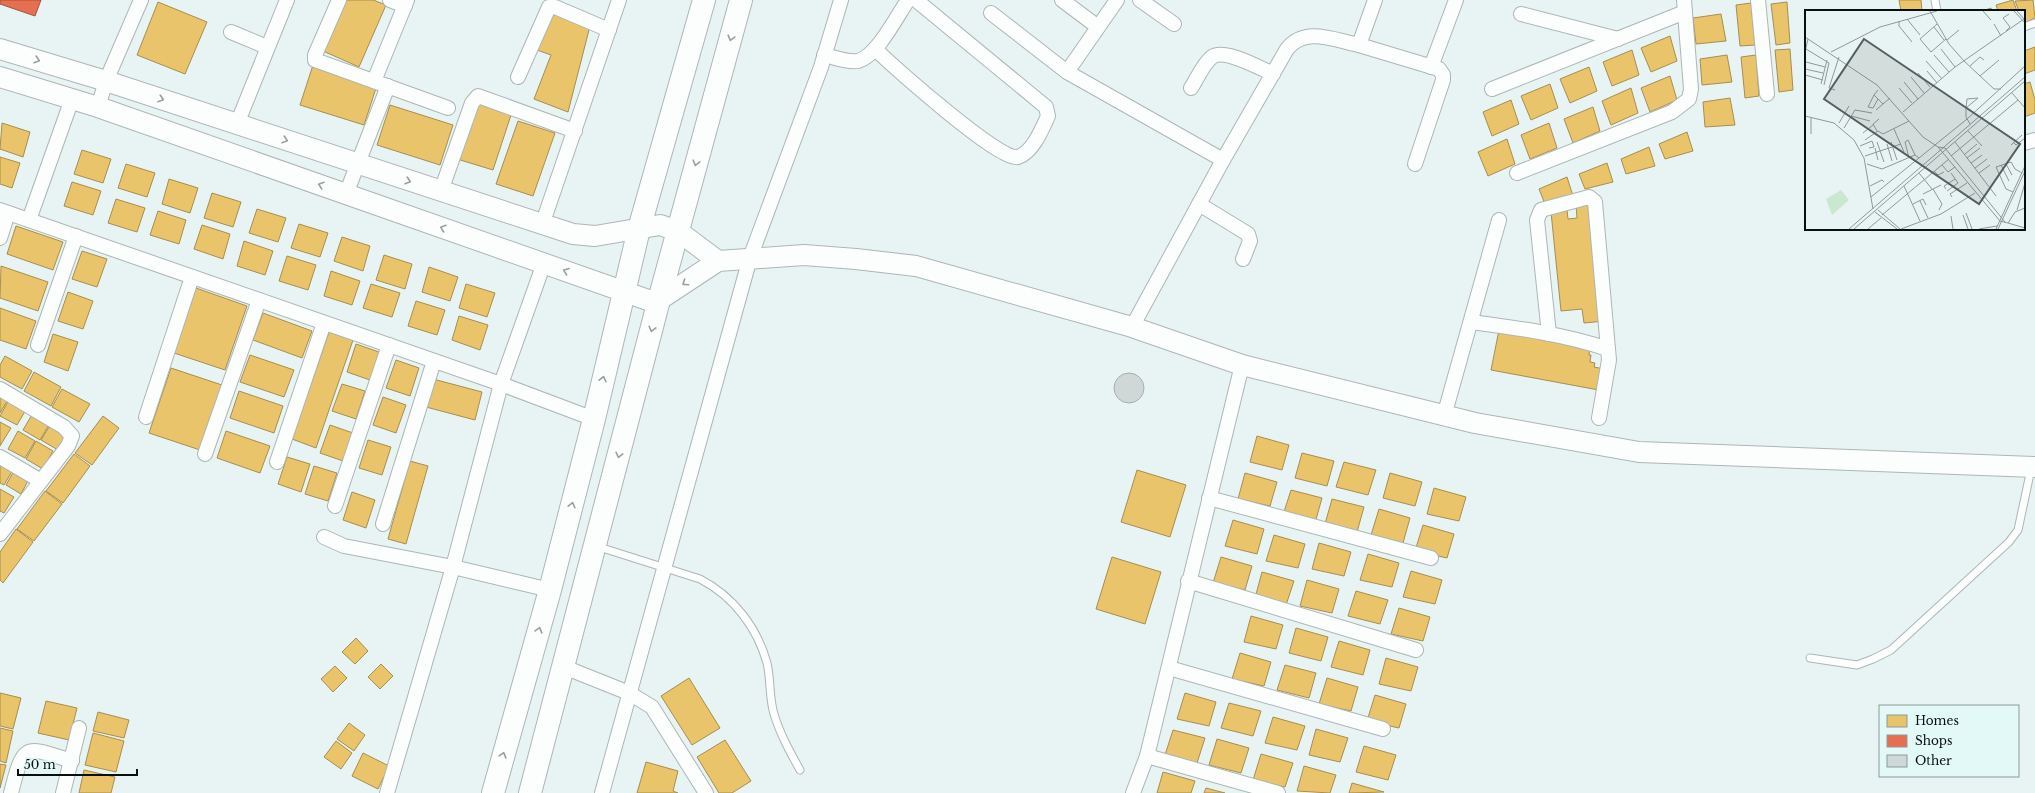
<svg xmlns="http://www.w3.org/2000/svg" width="2035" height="793" viewBox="0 0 2035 793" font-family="'Libre Baskerville',serif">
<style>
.homes{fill:#e9c46a;stroke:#a68e4f}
.shops{fill:#e76f51;stroke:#a4523d}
.building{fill:#cfd8d6;stroke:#a7afae}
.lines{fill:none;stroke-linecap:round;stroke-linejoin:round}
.lane-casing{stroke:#adb6b5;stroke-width:9}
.street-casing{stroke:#adb6b5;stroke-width:16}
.secondary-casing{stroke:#adb6b5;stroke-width:22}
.primary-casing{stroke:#adb6b5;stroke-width:24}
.lane{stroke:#fcfdfd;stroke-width:7}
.street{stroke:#fcfdfd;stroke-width:14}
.secondary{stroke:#fcfdfd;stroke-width:20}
.primary{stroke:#fcfdfd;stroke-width:22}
.oneway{stroke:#9a9e9e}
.inset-road{fill:none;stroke:#8e9898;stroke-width:1}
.view{fill:#565f5f;fill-opacity:0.15;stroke:#565f5f;stroke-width:2}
.inset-edge{fill:none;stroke:#080f0f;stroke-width:2}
</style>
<rect width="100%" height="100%" fill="#e8f4f3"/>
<g class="homes">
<polygon points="345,0 373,0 386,5 359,67 323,51"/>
<polygon points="1899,0 1921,0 1922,11 1901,11"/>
<polygon points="2013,0 2017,11 1998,11 1996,5"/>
<polygon points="2033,0 2035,18 2024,23 2024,11 2019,11 2015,1"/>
<polygon points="158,2 207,22 185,74 137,55"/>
<polygon points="1787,2 1790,43 1776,45 1771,4"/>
<polygon points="1751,3 1755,45 1740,46 1736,5"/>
<polygon points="1991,8 1992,11 1982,11"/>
<polygon points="554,10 590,26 568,112 534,99 551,55 537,50"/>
<polygon points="1721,14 1726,41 1696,44 1693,18"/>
<polygon points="1670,36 1677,61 1651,72 1641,48"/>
<polygon points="2035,47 2035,70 2024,74 2024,51"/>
<polygon points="1790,49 1793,90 1779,92 1775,50"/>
<polygon points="1632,50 1639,75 1612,86 1603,62"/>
<polygon points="1727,55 1732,82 1702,85 1700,59"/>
<polygon points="1756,55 1759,96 1745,98 1741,57"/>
<polygon points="313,65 377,85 364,125 300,105"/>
<polygon points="1589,67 1597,91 1570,103 1560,79"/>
<polygon points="1670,76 1677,100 1650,112 1641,88"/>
<polygon points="2030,82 2035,100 2035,113 2024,117 2024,84"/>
<polygon points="1550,84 1558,108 1531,120 1521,96"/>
<polygon points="1631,88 1638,113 1611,125 1602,101"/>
<polygon points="1730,98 1735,125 1705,127 1703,102"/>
<polygon points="1511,100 1519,124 1492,136 1483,112"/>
<polygon points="476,103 511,115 493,170 457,159"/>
<polygon points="390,105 453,125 440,165 377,145"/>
<polygon points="1593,107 1600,131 1573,143 1564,119"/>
<polygon points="518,121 555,133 533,196 496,184"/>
<polygon points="2,123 30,132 23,157 0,149"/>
<polygon points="1549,123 1557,148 1530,159 1521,135"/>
<polygon points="1687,132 1693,151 1665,159 1659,144"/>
<polygon points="1507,139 1515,164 1488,176 1478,152"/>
<polygon points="1649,147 1655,166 1626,174 1621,159"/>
<polygon points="82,150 111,159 103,183 74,174"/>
<polygon points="0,157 20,163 12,188 0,184"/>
<polygon points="1607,163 1613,182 1585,189 1579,174"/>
<polygon points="126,164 155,173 147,197 118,188"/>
<polygon points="1567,177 1573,196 1545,204 1539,189"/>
<polygon points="169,179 198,188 190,213 162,204"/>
<polygon points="72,182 101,191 93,215 64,206"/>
<polygon points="212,193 241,202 233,227 204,218"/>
<polygon points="116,199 145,208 137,232 108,223"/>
<polygon points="1593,203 1605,321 1584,323 1582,309 1561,311 1551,212 1567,210 1568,219 1577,218 1576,205"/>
<polygon points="257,209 286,218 278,242 249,233"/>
<polygon points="158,211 186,220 179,244 150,235"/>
<polygon points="299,224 328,233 320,257 291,248"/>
<polygon points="202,225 230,234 223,259 194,249"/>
<polygon points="16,226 63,242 53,270 7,254"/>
<polygon points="342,237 370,246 363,271 334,261"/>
<polygon points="244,241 273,251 265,275 237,266"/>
<polygon points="82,251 107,259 97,287 72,279"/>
<polygon points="384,255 412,264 405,289 376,280"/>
<polygon points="287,256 316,265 308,290 279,281"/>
<polygon points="1,266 48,282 38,311 0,298"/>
<polygon points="429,267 458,277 450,301 422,292"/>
<polygon points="331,271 360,281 352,305 324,296"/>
<polygon points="371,284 400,293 392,317 363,308"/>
<polygon points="466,284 495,293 487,317 459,308"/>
<polygon points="196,288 247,306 225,370 174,353"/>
<polygon points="68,292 93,301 83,329 58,321"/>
<polygon points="416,301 445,310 437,335 408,326"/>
<polygon points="0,308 36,321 26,349 0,340"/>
<polygon points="263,313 312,331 302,358 253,340"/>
<polygon points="459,316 488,325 480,350 452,340"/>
<polygon points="1499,330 1590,346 1589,355 1591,355 1590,362 1595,363 1594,367 1604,369 1604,391 1491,370"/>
<polygon points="329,332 353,340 316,448 292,439"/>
<polygon points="53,334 78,342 68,371 44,362"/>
<polygon points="356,344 379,352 370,380 347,372"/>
<polygon points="250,355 294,370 284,397 240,382"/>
<polygon points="5,356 32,371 22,389 0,377 0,365"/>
<polygon points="396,360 419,368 410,396 386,388"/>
<polygon points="171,368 222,385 200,450 149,433"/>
<polygon points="34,372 61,387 51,406 24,391"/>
<polygon points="433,379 482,392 475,420 426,407"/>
<polygon points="342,384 365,391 356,419 332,411"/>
<polygon points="62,389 90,404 79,422 52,407"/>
<polygon points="239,391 283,406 274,433 230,418"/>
<polygon points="0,393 9,398 0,413"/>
<polygon points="383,397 406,405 396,433 373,425"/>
<polygon points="10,398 27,408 17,425 0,416"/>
<polygon points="33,413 50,423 40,440 23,430"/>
<polygon points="103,416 119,428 92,465 75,453"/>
<polygon points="0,422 11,428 0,446"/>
<polygon points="52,422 68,432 58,450 41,440"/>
<polygon points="330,425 353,433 343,461 320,453"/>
<polygon points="18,431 35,441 25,458 8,449"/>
<polygon points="226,431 270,446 260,473 217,458"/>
<polygon points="1257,436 1289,445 1282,470 1250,462"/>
<polygon points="368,440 391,447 382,475 359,468"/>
<polygon points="36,441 53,451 43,469 26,459"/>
<polygon points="1302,453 1334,461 1327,486 1295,478"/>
<polygon points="74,454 90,466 63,503 46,491"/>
<polygon points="287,457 310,464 301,492 278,484"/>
<polygon points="0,461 14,468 4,485 0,483"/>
<polygon points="410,461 428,466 406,544 388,539"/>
<polygon points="1344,462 1376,470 1368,495 1336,487"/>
<polygon points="314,466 337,473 328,501 305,494"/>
<polygon points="15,469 30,477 21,494 6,485"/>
<polygon points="1137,470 1186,485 1170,537 1121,522"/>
<polygon points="1245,473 1277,482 1270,506 1238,499"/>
<polygon points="1390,473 1422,482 1415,506 1383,498"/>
<polygon points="1434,488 1466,497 1459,521 1427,514"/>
<polygon points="0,489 14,497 4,513 0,511"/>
<polygon points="1291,490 1322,498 1315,523 1283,515"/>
<polygon points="45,491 62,504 34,541 17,529"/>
<polygon points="352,492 375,500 366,528 343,520"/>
<polygon points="1332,499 1364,507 1357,532 1325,524"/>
<polygon points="1379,509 1410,518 1403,543 1371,535"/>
<polygon points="1233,520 1264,529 1257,554 1225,546"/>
<polygon points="1423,525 1454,534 1447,558 1415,551"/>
<polygon points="16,529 33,542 3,583 0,580 0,552"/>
<polygon points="1274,535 1305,544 1298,568 1266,561"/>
<polygon points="1319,543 1351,552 1344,576 1312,569"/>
<polygon points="1368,554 1399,563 1392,587 1360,580"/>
<polygon points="1112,557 1161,572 1145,624 1096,609"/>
<polygon points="1221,557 1252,566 1245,590 1213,583"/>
<polygon points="1411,571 1442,580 1435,604 1403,597"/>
<polygon points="1262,572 1294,581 1286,605 1255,598"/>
<polygon points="1307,580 1339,589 1332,613 1300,606"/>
<polygon points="1356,591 1388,600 1380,624 1348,616"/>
<polygon points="1399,608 1430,617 1423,641 1391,634"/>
<polygon points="1251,616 1283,625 1276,649 1244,642"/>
<polygon points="1296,628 1328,637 1321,661 1289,653"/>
<polygon points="356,638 368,651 355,664 342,652"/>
<polygon points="1339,641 1370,650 1363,675 1331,667"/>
<polygon points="1240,653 1271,662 1264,686 1232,679"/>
<polygon points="1386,658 1418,667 1411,691 1379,684"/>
<polygon points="381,664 393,676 380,689 368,677"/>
<polygon points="1285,665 1316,673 1309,698 1277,690"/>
<polygon points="335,666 347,678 333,692 321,679"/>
<polygon points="689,678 720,728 692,745 661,696"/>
<polygon points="1327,678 1358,687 1351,711 1319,704"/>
<polygon points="0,693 21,698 13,729 0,726"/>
<polygon points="1185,693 1216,702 1209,726 1177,719"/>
<polygon points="1375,695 1406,704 1399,728 1367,721"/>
<polygon points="46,701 77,708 69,740 38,733"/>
<polygon points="1229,703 1261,711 1253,736 1221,728"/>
<polygon points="98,712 129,720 124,738 93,731"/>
<polygon points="1273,717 1305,726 1297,750 1265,743"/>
<polygon points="349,723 365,735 354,751 337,739"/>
<polygon points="0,728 13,731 6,763 0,761"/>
<polygon points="1316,729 1348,738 1340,762 1309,755"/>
<polygon points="1173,730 1205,738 1197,763 1165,755"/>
<polygon points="93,733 124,741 116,772 85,765"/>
<polygon points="1217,739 1249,748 1241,773 1209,765"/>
<polygon points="725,740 751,781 732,793 719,793 697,757"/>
<polygon points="336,741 352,753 341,769 324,757"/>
<polygon points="1364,746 1396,755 1388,780 1356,772"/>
<polygon points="363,753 389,766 378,789 352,776"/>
<polygon points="1261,754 1293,763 1285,787 1253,780"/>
<polygon points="646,762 678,771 673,791 678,793 637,793"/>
<polygon points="0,764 6,765 0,788"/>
<polygon points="1304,766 1336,775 1330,793 1297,791"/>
<polygon points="84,770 115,777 111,793 79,793"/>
<polygon points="1163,772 1195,781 1191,793 1157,793"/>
<polygon points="1352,783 1384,792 1349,793"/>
<polygon points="1206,788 1225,793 1204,793"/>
</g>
<polygon class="shops" points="0,0 41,0 35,16 0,4"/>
<circle class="building" cx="1129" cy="388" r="15"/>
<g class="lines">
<defs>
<g id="lane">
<polyline points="1935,0 1937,11"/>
<polyline points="2024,27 2035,23"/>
<path d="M596,546L700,579C733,596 757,627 767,663C771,680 769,698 774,714C780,734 790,752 800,770"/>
<polyline points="1810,658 1857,665 1873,659 1891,650 2009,542 2018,530 2031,469"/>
</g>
<g id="street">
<polyline points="339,0 315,55 315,60 448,108"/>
<polyline points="390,0 405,6"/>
<polyline points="1062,0 1098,27"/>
<polyline points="1140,0 1174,24"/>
<polyline points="1758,0 1767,94"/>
<polyline points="991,13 1067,72 1223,160"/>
<polyline points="1521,14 1618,39"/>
<polyline points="231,32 267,47"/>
<polyline points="1359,45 1439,69 1443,75 1443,80 1415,164"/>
<path d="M875,49C892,65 1001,163 1018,157C1033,152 1042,129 1048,116L1046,107L916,0"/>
<path d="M824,55C834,57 847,63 858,61C877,56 897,16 908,0"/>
<polyline points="1431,67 1456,0"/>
<polyline points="1067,72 1117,0"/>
<polyline points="518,77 549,7 555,7 609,30"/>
<polyline points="374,81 407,0"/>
<path d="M1191,88C1197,79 1203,64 1212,57C1224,48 1260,68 1273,74"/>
<polyline points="1492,89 1685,12"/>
<polyline points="98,107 106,81 141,0"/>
<polyline points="237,124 287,0"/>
<polyline points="2024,143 2035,140"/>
<polyline points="1517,173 1672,112 1689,99 1691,89 1684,0"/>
<polyline points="441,191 472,103 478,96 575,131"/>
<polyline points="346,194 388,86"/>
<polyline points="1199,204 1248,234 1250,241 1243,259"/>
<polyline points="0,210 501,384 594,419"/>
<polyline points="29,220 72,99"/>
<polyline points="542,225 619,0"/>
<polyline points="0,238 8,213"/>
<path d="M1471,322C1517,328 1564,334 1608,349L1609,360L1599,418"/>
<path d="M1132,327L1223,160L1287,49C1305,26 1334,40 1359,45L1375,0"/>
<polyline points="1549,334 1537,220 1541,210 1589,197 1595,202 1608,349"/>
<polyline points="38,345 76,236"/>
<polyline points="0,389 64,427 72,436 68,446 0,534"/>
<polyline points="1444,416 1499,220"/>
<polyline points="146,417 192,277"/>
<polyline points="205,454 259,300"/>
<polyline points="0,457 41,481"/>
<polyline points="277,462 324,323"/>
<polyline points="1209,498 1431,558"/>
<polyline points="335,506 389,345"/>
<polyline points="383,524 434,361"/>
<polyline points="324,537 344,546 453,567 550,590"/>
<polyline points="1188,581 1416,650"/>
<polyline points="564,667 629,693 652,707 706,793"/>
<polyline points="1169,668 1383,729"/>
<polyline points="1147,756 1278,793"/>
<path d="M11,793C24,742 24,746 72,761"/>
<polyline points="63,793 79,728"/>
<polyline points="387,793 453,567 501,384 544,263"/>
<polyline points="602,793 750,258 821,67 841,0"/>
<polyline points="1133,793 1147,756 1242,365"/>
</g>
<g id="secondary">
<polyline points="0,49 106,81 573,234 595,236 660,225 678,231 718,261"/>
<polyline points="0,77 98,107 648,300 659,300 718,261 804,255 856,259 916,266 1132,327 1242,365 1475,423 1639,452 2035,467"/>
</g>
<g id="primary">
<polyline points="493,793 550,590 594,419 639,229 704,0"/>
<polyline points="530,793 659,300 741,0"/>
</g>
</defs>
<use href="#lane" class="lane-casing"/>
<use href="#street" class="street-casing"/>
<use href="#secondary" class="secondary-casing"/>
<use href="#primary" class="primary-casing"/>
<use href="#lane" class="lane"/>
<use href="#street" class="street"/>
<use href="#secondary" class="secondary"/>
<use href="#primary" class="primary"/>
</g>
<defs><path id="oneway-chevron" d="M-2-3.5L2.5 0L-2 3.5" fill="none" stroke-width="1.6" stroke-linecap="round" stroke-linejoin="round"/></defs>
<g class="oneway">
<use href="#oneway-chevron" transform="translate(731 38) rotate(105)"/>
<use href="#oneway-chevron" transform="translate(37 60) rotate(17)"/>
<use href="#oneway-chevron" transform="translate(161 99) rotate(18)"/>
<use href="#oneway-chevron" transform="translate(285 140) rotate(18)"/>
<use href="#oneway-chevron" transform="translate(696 163) rotate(105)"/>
<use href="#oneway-chevron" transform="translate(408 181) rotate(18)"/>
<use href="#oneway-chevron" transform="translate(321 185) rotate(-161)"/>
<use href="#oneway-chevron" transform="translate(443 228) rotate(-161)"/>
<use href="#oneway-chevron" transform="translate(566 271) rotate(-159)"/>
<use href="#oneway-chevron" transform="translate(685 283) rotate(146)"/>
<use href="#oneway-chevron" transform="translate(652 329) rotate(104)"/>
<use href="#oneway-chevron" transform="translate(603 379) rotate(-77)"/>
<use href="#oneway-chevron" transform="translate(619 455) rotate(104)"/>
<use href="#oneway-chevron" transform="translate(572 505) rotate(-76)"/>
<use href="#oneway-chevron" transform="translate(539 630) rotate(-74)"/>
<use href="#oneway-chevron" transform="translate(503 755) rotate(-74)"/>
</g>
<g transform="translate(1805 10)">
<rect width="220" height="220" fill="#e8f4f3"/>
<path d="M36,180L44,190L27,205L21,189Z" fill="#cae7d0"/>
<path class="inset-road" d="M125,1L144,34L159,51L189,79H196M178,1L186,10M209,1L220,13M212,1L220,10M102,9L115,25M94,11V16L107,32M132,14L115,29L126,42L141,29M189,14L196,26M129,17L139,30M201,21L205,17L198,8L204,4M0,27L72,75L118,127L133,137L140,138L200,212M142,30L154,20M1,39L24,53L19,75M136,39L150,57M0,42L3,29M26,42L75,17L132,1M129,45L144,62M121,51L137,69M1,52L20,57M165,56L175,47L179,50M0,59L18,63M122,61L132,73M113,63L125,77M0,65L18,70M175,66L194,50M106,67L119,83M99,72L113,89M16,74L22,50M94,78L107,93M30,80L24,78L34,47M73,80L69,85L78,94M207,83L220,98M69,85L63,97L68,98L73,89M161,98L173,88L162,89L161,98V107L165,114M71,100L85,88M98,102L150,57L219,9M0,106L29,113L49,130L59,148L68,199M46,106L65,111M6,107V124M34,113L44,96M39,118L50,100L67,103M89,119L99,142M72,121L68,114L74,109M163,121L177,136M58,123L68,115M60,130L73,121L78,124L104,111M72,132L79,152M86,132L92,150M150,132L191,186M208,132L211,135L220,128M82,134L87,151M206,135L217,125M55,136L67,131L69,137L64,138M133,137L195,211L203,213L210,202L220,198M70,138L73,150M160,144L172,134M60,146L96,134M146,146L213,90M104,148L100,132L103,130L110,145M162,148L175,138M166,153L177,145M62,154L77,159L110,145L114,148M201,154L207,165M137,155L143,162L150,157M196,155L204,171M170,158L182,149M129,161L133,165L139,162M114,163L127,179M174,163L185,155M65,176L77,170L79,172M99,176L115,211M128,179L137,194L134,200M141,179L139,176L150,169M142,181L153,173L146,163M208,182L201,179L191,157L206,152L210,159L217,163M118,184L136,175M66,187L162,109L220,56M147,187L145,184L162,173M115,191L123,208M108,194L118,189L121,195M73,200L95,219M212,200L220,173M70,202L92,219M161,203L167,219M77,205L144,149M158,205L163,219M146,206L148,219M203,213L220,218M44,219L220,67M49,219L220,71M63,219L76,208M96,219L136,204L170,183M174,219L192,216M191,219L220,156M193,219L220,161"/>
<path class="view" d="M59,29L215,134L174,194L19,89Z"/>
<rect width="220" height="220" class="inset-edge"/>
</g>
<rect x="1879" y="705" width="140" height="72" fill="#e3f9f7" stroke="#8b9b9a"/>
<rect x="1887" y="715" width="20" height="12" fill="#e9c46a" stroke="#8b9b9a"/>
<text x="1915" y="725" font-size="12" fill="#080f0f">Homes</text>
<rect x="1887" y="735" width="20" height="12" fill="#e76f51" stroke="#8b9b9a"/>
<text x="1915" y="745" font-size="12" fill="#080f0f">Shops</text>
<rect x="1887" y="755" width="20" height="12" fill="#cfd8d6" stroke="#8b9b9a"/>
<text x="1915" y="765" font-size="12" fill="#080f0f">Other</text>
<path d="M18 769v6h119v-6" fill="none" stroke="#080f0f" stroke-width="2"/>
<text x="24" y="769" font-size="12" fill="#080f0f" stroke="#e3f9f7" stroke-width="3" paint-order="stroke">50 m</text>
</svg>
